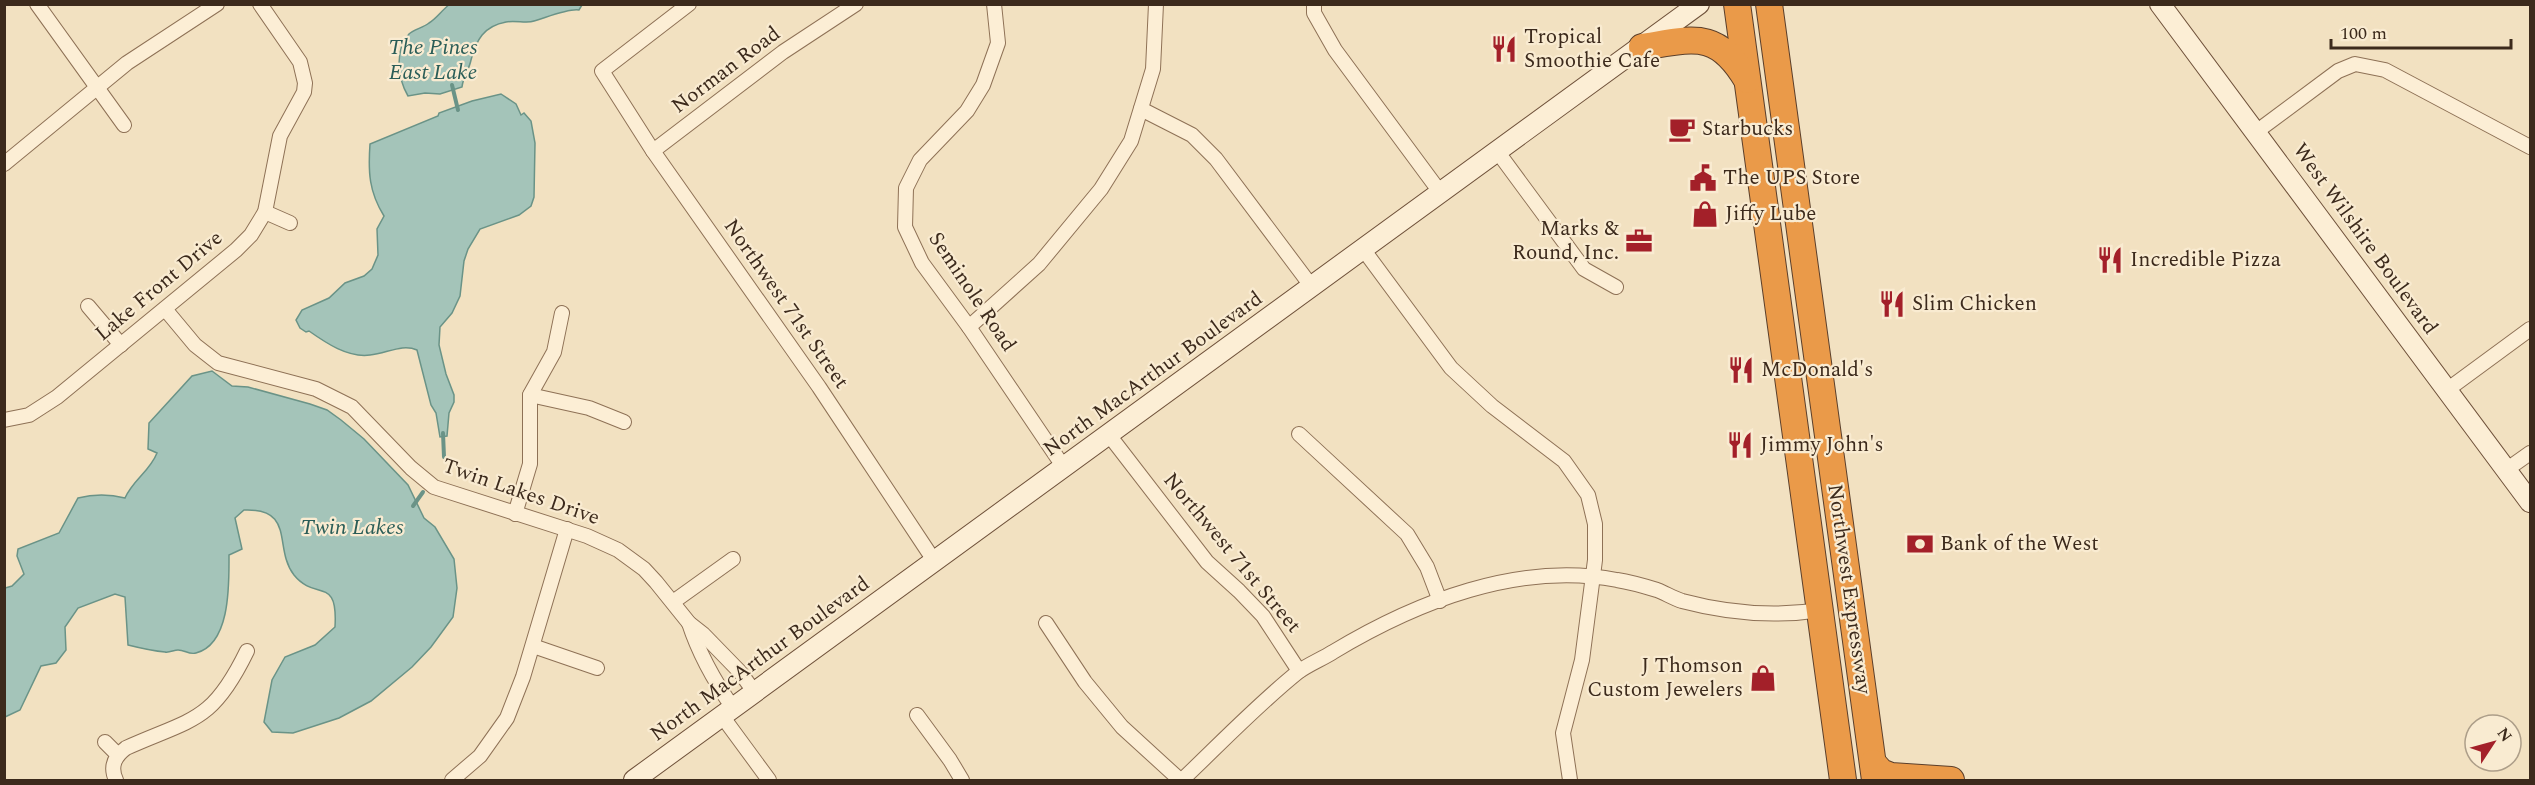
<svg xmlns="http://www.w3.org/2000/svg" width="2535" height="785" viewBox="0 0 2535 785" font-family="Spectral,serif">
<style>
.water{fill:#a4c4b9;stroke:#6a9387;stroke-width:1.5}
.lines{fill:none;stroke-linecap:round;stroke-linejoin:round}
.stream{stroke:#6a9387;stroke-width:4}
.street-casing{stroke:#8e7156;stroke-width:16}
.secondary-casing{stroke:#6f513a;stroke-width:22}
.highway-casing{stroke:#5b3f2b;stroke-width:28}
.street{stroke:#fceed5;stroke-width:14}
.secondary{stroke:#fceed5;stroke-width:20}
.highway{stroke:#ea9a49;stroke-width:26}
.labels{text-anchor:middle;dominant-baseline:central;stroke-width:4.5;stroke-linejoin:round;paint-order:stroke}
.poi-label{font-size:21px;fill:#3c2a1c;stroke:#f9ebd1;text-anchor:start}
.street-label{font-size:21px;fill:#3c2a1c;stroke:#f9ebd1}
.water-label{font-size:22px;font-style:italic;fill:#2a5d57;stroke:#f9ebd1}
</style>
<rect width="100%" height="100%" fill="#f2e1c1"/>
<g class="water">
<path d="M450,4H582V5L579,10C569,8 545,18 534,21C527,24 516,20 506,22C484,26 476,40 471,60C469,70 463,77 462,87L440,94L425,93L408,96C398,79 394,51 409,34C414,29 423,28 429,23C437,18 442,10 450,4Z"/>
<path d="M501,94L516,104L521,115L524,113L531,121L535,143L534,197L531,206L519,215L480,229L468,249L464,261L460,296L452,313L440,327L439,345L446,374L454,395V402L449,413L447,436L440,437L436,413L431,405L417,350C402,343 386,354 370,355C348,358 326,343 309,331L306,332L300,328L296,320L302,310L329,298L345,283L364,276L372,269L378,255L377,229L384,216C369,192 368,172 370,144L438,116L439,113L472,101Z"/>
<path d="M212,371L232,386L248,387L310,404L327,410L341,420L364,439L408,485L424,518L435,527L454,559L457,588L453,617L431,647L412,667L371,701L339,718L293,733L272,732L264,722L272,680L285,657L315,645L335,627C338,575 316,602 294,575C273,548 296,508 244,510L235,518L242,549L229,555C229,583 231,644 196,653C189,655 185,650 178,650C174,650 169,653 165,652C153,651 140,648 128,645L125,597L115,594L78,608L65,627L66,650L56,663L41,666L20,710L5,717V588L12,586L24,574L17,556L18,549L59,533L78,498C94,494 109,494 125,498C133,480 150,471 157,453L148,449L149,423L192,376Z"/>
</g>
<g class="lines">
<g class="stream">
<polyline points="452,85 458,110"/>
<polyline points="443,433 444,457"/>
<polyline points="413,506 423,492"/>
</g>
<defs>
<g id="street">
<polyline points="37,4 124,125"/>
<polyline points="689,4 602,71 653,151 819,387 935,562"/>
<polyline points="994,4 998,43 983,85 967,111 920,160 906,188 905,227 922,263 969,327 1065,469"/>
<polyline points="1314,4 1314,13 1335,50 1440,192"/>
<polyline points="1141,109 1192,135 1216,159 1312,287"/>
<polyline points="2256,132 2338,71 2355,64 2385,70 2530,147"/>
<polyline points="653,151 783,52 856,4"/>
<polyline points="1497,151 1584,269 1616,287"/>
<polyline points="4,164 127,63 217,4"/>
<polyline points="265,212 290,223"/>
<polyline points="1363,249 1451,368 1492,406 1564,461 1588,495 1595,524 1595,560 1582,660 1563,733 1570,780"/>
<polyline points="88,306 121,345"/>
<polyline points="165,309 195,345 218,363 316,389 352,407 411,468 434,487 587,536 618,550 644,569 656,582 689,623 703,634 740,672 755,693"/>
<polyline points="969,327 1039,264 1101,189 1131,141 1153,69 1156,4"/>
<polyline points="2447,390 2530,329"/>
<polyline points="530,395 589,408 624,422"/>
<polyline points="4,420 29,415 57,397 236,250 251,235 265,212 280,136 304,92 305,83 300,62 260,4"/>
<polyline points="1299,434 1407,534 1427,567 1440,601"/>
<polyline points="1109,435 1207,562 1239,591 1263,616 1299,671"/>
<polyline points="2506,470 2530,453"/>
<polyline points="515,514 530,464 530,395 554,352 562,313"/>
<polyline points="673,602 733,559"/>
<path d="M689,623C699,654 715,682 733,708"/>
<polyline points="1046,623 1085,682 1122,727 1180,780"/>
<polyline points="533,646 597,668"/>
<polyline points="917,715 950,760 962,780"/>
<polyline points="722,716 769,780"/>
<polyline points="105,742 118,755"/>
<path d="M116,780C110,767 114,757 126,748C193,718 212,723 247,651"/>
<polyline points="452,780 480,756 507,718 523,677 567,529"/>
<path d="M1182,780C1220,744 1257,705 1298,672C1309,664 1322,659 1333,652C1416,602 1519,561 1617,580C1630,582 1644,586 1657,590C1665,593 1673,598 1682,601C1727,613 1775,617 1821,610"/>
</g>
<g id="secondary">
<polyline points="2160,4 2530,502"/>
<polyline points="634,780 1699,4"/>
</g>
<g id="highway">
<polyline points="1737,4 1843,780"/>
<polyline points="1769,4 1875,780"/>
<path d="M1642,47C1693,39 1717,29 1747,80"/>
<polyline points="1873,763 1881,772 1891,776 1951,780"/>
</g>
</defs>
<use href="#street" class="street-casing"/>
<use href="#secondary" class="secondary-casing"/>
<use href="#highway" class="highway-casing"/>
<use href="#street" class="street"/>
<use href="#secondary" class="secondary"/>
<use href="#highway" class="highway"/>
</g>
<defs>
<symbol id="restaurant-bare" viewBox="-9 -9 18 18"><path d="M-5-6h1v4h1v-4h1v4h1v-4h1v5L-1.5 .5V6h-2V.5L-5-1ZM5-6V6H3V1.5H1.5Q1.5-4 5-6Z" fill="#a32029" stroke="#f9ebd1" stroke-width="2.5" paint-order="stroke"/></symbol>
<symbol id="cafe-bare" viewBox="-9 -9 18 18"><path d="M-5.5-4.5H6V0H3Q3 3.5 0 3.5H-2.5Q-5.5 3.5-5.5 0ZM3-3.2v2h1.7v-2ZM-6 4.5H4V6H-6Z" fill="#a32029" stroke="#f9ebd1" stroke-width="2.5" paint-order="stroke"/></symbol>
<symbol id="civic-bare" viewBox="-9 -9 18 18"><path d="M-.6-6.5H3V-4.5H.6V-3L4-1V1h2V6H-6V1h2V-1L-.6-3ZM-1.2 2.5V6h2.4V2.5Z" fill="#a32029" stroke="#f9ebd1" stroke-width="2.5" paint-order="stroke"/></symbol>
<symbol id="shop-bare" viewBox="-9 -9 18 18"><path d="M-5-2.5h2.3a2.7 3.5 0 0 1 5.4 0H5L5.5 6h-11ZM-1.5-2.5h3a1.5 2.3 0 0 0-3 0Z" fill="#a32029" stroke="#f9ebd1" stroke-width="2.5" paint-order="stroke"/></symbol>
<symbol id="office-bare" viewBox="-9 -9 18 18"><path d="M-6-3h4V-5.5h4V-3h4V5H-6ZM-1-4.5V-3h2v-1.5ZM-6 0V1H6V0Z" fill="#a32029" stroke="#f9ebd1" stroke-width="2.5" paint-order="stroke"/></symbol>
<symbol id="bank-bare" viewBox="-9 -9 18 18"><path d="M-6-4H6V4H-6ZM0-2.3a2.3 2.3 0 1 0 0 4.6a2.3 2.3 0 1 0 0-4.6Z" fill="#a32029" stroke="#f9ebd1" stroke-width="2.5" paint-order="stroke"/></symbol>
</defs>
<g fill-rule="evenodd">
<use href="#restaurant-bare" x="1485" y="30" width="38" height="38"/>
<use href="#cafe-bare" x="1663" y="110" width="38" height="38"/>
<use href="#civic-bare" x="1684" y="159" width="38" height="38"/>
<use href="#shop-bare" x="1686" y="195" width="38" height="38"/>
<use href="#office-bare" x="1620" y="222" width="38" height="38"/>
<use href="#restaurant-bare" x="2091" y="241" width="38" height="38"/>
<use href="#restaurant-bare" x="1873" y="285" width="38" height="38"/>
<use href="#restaurant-bare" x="1722" y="351" width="38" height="38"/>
<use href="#restaurant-bare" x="1721" y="426" width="38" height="38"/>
<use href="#bank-bare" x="1901" y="525" width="38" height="38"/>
<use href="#shop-bare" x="1744" y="659" width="38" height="38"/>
</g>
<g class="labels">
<g class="poi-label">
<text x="1524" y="37">Tropical<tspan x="1524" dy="24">Smoothie Cafe</tspan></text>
<text x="1702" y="129">Starbucks</text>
<text x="1723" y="178">The UPS Store</text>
<text x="1725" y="214">Jiffy Lube</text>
<text x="1619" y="229" text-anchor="end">Marks &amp;<tspan x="1619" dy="24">Round, Inc.</tspan></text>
<text x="2130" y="260">Incredible Pizza</text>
<text x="1912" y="304">Slim Chicken</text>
<text x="1761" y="370">McDonald's</text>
<text x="1760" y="445">Jimmy John's</text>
<text x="1940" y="544">Bank of the West</text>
<text x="1743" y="666" text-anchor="end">J Thomson<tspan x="1743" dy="24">Custom Jewelers</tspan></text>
</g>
<g class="street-label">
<text transform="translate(726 70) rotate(-37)">Norman Road</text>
<text transform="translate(2365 239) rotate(54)">West Wilshire Boulevard</text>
<text transform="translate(159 286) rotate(-40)">Lake Front Drive</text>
<text transform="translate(972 292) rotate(56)">Seminole Road</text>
<text transform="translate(786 304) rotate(55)">Northwest 71st Street</text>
<text transform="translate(1153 374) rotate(-36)">North MacArthur Boulevard</text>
<text transform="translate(521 492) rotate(19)">Twin Lakes Drive</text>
<text transform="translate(1232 553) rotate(50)">Northwest 71st Street</text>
<text transform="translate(1849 589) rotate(82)">Northwest Expressway</text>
<text transform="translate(760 659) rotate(-36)">North MacArthur Boulevard</text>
</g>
<g class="water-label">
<text x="433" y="47">The Pines<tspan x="433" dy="25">East Lake</tspan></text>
<text x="352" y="527">Twin Lakes</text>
</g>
</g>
<rect width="2535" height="785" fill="none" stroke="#3c2a1c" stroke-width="12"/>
<g transform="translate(2493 743) rotate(54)"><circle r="28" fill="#f9ebd1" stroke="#ad9e89" stroke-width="1.5"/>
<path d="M0-4.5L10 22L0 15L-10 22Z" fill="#a32029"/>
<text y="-9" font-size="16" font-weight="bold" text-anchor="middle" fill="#3c2a1c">N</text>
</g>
<path d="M2331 39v9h180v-9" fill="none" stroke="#3c2a1c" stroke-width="3"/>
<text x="2340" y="39" font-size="18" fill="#3c2a1c" stroke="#f9ebd1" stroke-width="4.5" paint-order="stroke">100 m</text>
</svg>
